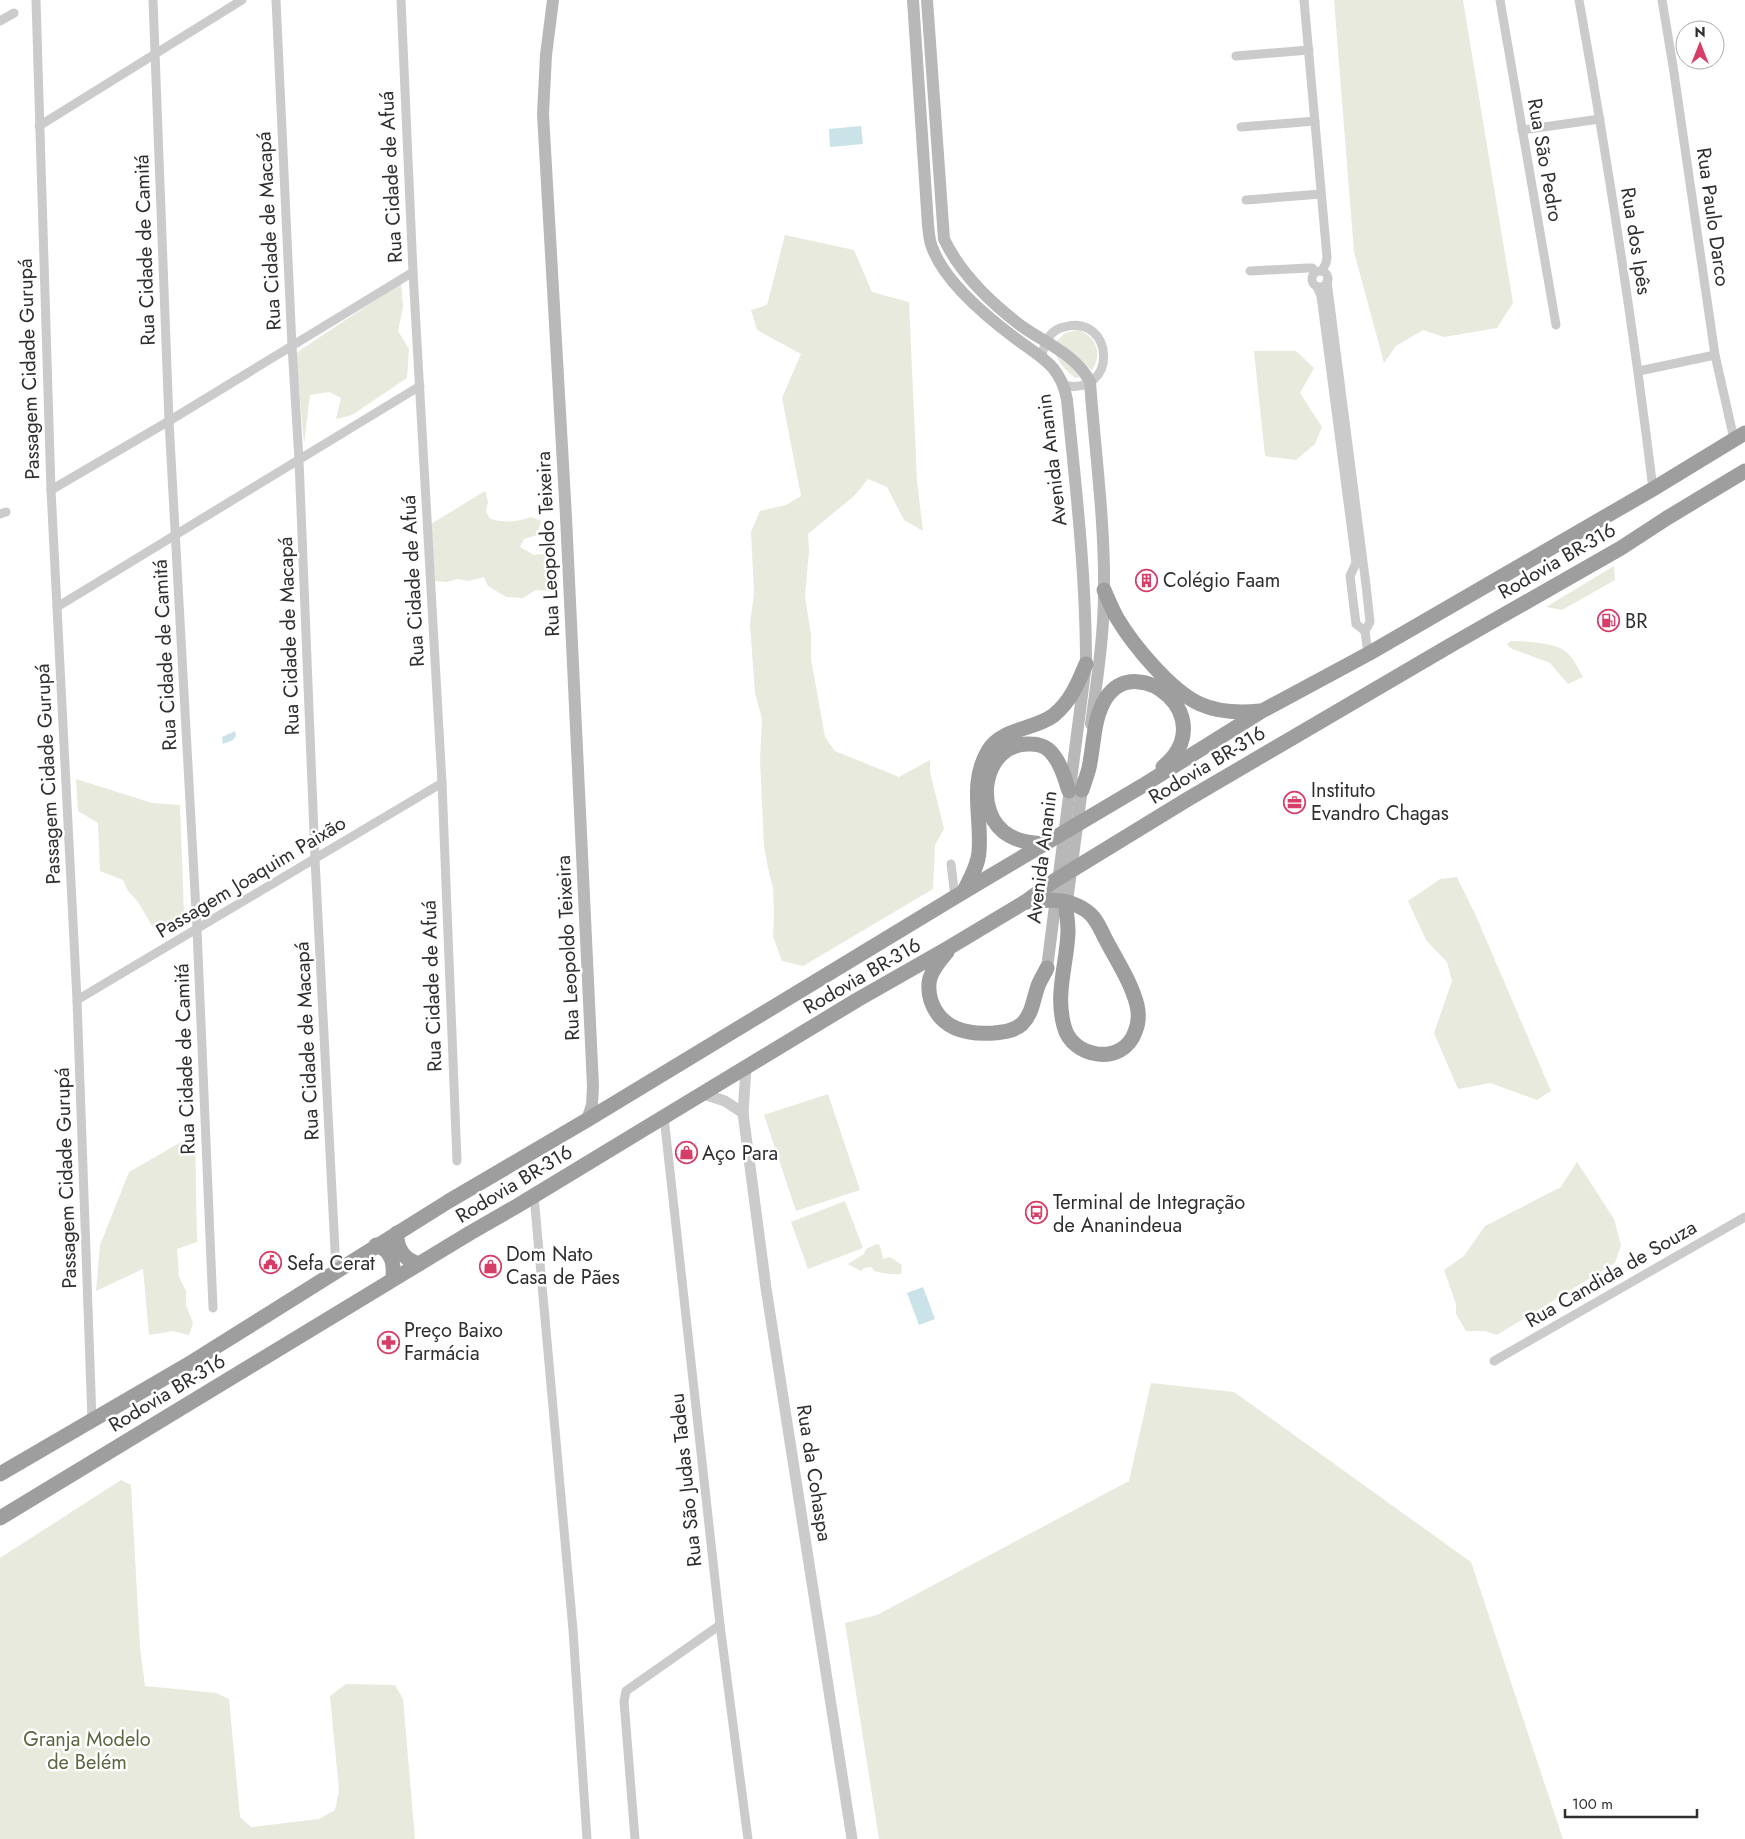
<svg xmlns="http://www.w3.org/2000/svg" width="1745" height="1839" viewBox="0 0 1745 1839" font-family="Jost,sans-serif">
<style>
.green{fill:#e7eadd}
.water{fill:#cae3e9}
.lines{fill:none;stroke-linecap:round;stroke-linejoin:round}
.minor{stroke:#cbcbcb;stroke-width:9}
.tertiary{stroke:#cbcbcb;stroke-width:11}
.secondary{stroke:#b8b8b8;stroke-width:12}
.trunk{stroke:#9e9e9e;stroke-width:15}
.labels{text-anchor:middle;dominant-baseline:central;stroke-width:5;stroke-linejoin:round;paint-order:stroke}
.street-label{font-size:20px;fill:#2e2e2e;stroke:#fff}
.poi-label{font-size:20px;fill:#2e2e2e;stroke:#fff;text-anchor:start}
.park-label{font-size:20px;fill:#59663f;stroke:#fff}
</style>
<rect width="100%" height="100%" fill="#fff"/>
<g class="green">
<polygon points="1334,0 1463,0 1513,303 1497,328 1444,337 1423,330 1396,346 1384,363 1354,252"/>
<polygon points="785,235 854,250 872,292 909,302 917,481 923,531 904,520 887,487 868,479 855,495 808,534 809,551 805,596 811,635 811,659 825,737 835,751 899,777 930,760 930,772 944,829 935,845 933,889 803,966 782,961 773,936 774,913 773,888 768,868 764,846 760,760 762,719 755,693 750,624 754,593 751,532 760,511 786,505 801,496 782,398 801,354 757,330 751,310 767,305"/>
<polygon points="401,283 403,307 398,331 409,349 407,378 352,415 336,419 341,398 329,392 310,395 304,444 296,353"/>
<path d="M1078,330C1096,336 1103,354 1092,370L1056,342L1065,333Z"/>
<polygon points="1254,351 1296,351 1314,368 1300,393 1322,427 1315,444 1296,460 1265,456"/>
<path d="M1056,354L1069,363L1080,377L1075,378C1067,371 1059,364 1056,354Z"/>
<path d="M485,491L488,502L486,511L490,519C505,523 517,522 531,517L541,521L537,535L524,539L520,547L534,555L552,553L553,591L536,590L523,598L506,597L488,586L484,577L468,581L457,579L447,582L435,581L431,524Z"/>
<polygon points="1614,566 1615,580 1562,610 1546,607"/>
<path d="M1511,641C1523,641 1557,643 1565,651C1573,657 1578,668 1583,677L1568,684L1550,663L1510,648L1507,644Z"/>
<polygon points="76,779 152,803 180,805 184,914 171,924 154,929 138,902 128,891 123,880 100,871 98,823 78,811"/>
<polygon points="1457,877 1476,916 1551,1091 1537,1100 1490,1083 1458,1089 1434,1033 1452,981 1447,962 1426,940 1408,901 1440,879"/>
<polygon points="828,1094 860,1190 796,1211 764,1115"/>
<polygon points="195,1134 197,1242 177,1249 179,1277 186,1291 186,1305 193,1323 189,1335 173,1331 149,1335 143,1269 96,1291 100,1245 129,1172"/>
<polygon points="1577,1162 1614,1219 1621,1245 1615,1263 1497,1335 1485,1331 1466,1331 1456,1314 1456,1304 1444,1270 1464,1256 1485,1226 1561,1187"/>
<polygon points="845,1201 863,1248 808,1269 791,1222"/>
<path d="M877,1244L880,1246L883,1259L890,1257L902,1265L901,1274C892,1275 882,1273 874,1271L872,1267L864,1268L861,1271L848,1264L864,1254L866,1249Z"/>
<polygon points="1151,1383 1234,1392 1471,1562 1563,1839 879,1839 845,1623 877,1615 1129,1481"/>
<polygon points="121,1480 131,1485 140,1647 145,1686 216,1693 229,1699 240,1817 251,1827 319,1819 335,1810 339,1790 330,1696 346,1684 395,1685 403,1699 415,1839 0,1839 0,1558"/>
</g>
<g class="water">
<polygon points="861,126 863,144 830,147 829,129"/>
<polygon points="235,731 236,736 233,740 223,744 222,737"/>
<polygon points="923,1287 935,1319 919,1325 907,1293"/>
</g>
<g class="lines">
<g class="minor">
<polyline points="36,0 51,490 77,1000 92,1420"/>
<polyline points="153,0 169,421 197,929 213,1308"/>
<polyline points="276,0 292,346 299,460 315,859 336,1270"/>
<polyline points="401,0 413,272 442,783 457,1161"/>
<polyline points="1304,0 1327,257 1326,263 1322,271"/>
<polyline points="1500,0 1556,325"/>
<path d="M1579,0C1608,162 1633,325 1653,489"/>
<polyline points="1662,0 1673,66 1715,355 1734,439"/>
<polyline points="0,21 14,13"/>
<polyline points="1236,56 1309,50"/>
<polyline points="39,126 242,0"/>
<polyline points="1241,127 1315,121"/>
<polyline points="1522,130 1600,119"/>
<polyline points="1246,200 1321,194"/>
<circle cx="1320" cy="279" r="8"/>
<polyline points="1250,271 1308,268 1312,268 1316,272"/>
<polyline points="1327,281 1366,585 1370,622 1365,631 1368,654"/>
<polyline points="1317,287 1321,296 1356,563 1350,576 1356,624 1365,631"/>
<path d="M1042,356C1044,343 1050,330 1064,327C1115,313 1119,398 1063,385"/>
<polyline points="1639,371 1715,355"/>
<polyline points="51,490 169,421 413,272"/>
<polyline points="0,514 6,512"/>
<polyline points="57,607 420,386"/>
<polyline points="951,864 955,897"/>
<polyline points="77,1000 442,783"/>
<polyline points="664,1117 720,1625 748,1839"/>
<polyline points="534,1196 573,1630 587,1839"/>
<polyline points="1494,1361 1745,1217"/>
<polyline points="635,1839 624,1701 626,1691 720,1625"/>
</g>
<g class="tertiary">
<polyline points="746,1068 743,1113 766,1288 852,1839"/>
<polyline points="703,1094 725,1101 743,1113"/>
</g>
<g class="secondary">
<polyline points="553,0 546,55 543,114 566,517 593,1086 592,1105 587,1120"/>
<path d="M913,0L928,225C929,233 929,240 932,247C944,281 987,317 1015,338C1040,357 1061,365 1067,400C1076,488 1086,576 1086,664L1047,968"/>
<path d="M927,0L944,239C960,273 990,302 1020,325C1043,342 1077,355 1090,382C1095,451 1105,522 1104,591C1104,636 1097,680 1091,724"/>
<polyline points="1066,909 1083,781"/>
</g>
<g class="trunk">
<path d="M1104,590C1108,599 1112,609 1117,618C1133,645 1171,691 1200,704C1218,712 1241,713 1260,711"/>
<path d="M1082,790C1084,783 1087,776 1089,768C1094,745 1093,718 1106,698C1138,650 1222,718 1163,767"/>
<path d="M1044,844C1032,843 1021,842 1010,836C971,815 982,741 1031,744C1040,744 1049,748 1054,756C1062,766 1065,779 1069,791"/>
<path d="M964,891C970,879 978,866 979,852C982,817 969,783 988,751C1001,728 1035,730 1054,715C1071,701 1078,683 1086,664"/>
<path d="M1026,902C1044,900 1061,898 1078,906C1083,908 1090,913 1093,917C1099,924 1102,933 1106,940C1117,961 1131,982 1137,1005C1139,1014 1139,1023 1135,1032C1123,1066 1072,1059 1064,1026C1055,994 1067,963 1068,932C1068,924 1067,917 1066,909"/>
<path d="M947,952C940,960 933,968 930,978C928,985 929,994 931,1001C941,1029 966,1035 994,1033C1004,1032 1014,1031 1022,1024C1032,1014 1033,1001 1037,989C1039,981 1044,975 1047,968"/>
<path d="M397,1233C396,1248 404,1260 419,1264"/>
<path d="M376,1245C393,1251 394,1264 393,1279"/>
<polyline points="0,1474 187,1365 449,1201 587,1120 955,897 1142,786 1262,711 1368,654 1653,489 1745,433"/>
<polyline points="0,1518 470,1233 517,1206 857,1000 950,947 1025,902 1054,881 1188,799 1451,645 1621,548 1667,518 1745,471"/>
</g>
</g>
<defs>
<symbol id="building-ring" viewBox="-11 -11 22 22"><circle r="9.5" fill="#fff" stroke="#d73e67" stroke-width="1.5"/><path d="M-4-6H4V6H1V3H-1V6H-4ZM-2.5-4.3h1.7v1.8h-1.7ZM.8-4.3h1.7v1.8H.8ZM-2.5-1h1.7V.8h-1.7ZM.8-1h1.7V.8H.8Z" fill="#d73e67"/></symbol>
<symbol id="fuel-ring" viewBox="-11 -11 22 22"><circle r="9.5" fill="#fff" stroke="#d73e67" stroke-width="1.5"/><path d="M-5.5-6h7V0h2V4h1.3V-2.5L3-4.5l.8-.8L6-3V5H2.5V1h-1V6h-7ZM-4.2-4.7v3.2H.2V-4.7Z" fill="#d73e67"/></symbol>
<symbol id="office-ring" viewBox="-11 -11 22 22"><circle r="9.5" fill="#fff" stroke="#d73e67" stroke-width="1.5"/><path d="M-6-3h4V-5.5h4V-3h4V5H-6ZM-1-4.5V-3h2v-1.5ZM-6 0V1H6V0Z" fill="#d73e67"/></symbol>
<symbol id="shop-ring" viewBox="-11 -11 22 22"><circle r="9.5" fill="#fff" stroke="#d73e67" stroke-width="1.5"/><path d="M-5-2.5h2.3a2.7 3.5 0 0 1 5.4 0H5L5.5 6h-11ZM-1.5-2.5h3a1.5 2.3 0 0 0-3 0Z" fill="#d73e67"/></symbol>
<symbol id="bus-ring" viewBox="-11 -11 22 22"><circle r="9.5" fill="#fff" stroke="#d73e67" stroke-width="1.5"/><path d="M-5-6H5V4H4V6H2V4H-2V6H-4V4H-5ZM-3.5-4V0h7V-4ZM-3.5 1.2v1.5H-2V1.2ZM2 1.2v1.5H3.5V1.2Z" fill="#d73e67"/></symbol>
<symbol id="civic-ring" viewBox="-11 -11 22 22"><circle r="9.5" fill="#fff" stroke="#d73e67" stroke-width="1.5"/><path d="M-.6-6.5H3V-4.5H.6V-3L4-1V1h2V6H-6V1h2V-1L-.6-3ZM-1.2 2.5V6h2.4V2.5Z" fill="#d73e67"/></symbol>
<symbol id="pharmacy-ring" viewBox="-11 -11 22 22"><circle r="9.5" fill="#fff" stroke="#d73e67" stroke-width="1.5"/><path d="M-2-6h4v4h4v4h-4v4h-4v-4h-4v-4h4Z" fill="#d73e67"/></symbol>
</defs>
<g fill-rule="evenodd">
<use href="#building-ring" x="1134" y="568" width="25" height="25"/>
<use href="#fuel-ring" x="1596" y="608" width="25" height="25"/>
<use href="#office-ring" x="1282" y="790" width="25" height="25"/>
<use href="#shop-ring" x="674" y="1140" width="25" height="25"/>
<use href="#bus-ring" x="1024" y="1200" width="25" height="25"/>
<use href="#civic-ring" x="258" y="1250" width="25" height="25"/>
<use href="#shop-ring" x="478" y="1254" width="25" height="25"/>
<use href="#pharmacy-ring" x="376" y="1330" width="25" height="25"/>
</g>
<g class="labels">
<g class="street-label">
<text transform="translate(1545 160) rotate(80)">Rua São Pedro</text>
<text transform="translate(391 177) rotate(-93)">Rua Cidade de Afuá</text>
<text transform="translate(1713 217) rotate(82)">Rua Paulo Darco</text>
<text transform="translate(269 231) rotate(-93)">Rua Cidade de Macapá</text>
<text transform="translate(1636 241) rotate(81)">Rua dos Ipês</text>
<text transform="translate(145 250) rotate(-92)">Rua Cidade de Camitá</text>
<text transform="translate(29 369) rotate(-92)">Passagem Cidade Gurupá</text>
<text transform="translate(1052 460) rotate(-97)">Avenida Ananin</text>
<text transform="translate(548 544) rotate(-93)">Rua Leopoldo Teixeira</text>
<text transform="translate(1557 561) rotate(-30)">Rodovia BR-316</text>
<text transform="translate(413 581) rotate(-93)">Rua Cidade de Afuá</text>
<text transform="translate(289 636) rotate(-92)">Rua Cidade de Macapá</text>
<text transform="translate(165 655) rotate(-93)">Rua Cidade de Camitá</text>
<text transform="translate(1207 765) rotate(-31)">Rodovia BR-316</text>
<text transform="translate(48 774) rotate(-93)">Passagem Cidade Gurupá</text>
<text transform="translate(1042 857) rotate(-83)">Avenida Ananin</text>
<text transform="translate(251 877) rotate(-31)">Passagem Joaquim Paixão</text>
<text transform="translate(568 948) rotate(-93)">Rua Leopoldo Teixeira</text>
<text transform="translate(862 976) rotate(-30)">Rodovia BR-316</text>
<text transform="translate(432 986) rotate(-92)">Rua Cidade de Afuá</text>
<text transform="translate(307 1041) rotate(-93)">Rua Cidade de Macapá</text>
<text transform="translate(185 1059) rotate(-92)">Rua Cidade de Camitá</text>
<text transform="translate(66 1178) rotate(-92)">Passagem Cidade Gurupá</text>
<text transform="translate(514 1184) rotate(-31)">Rodovia BR-316</text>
<text transform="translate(1611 1274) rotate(-30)">Rua Candida de Souza</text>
<text transform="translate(167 1393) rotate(-31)">Rodovia BR-316</text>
<text transform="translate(814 1473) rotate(81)">Rua da Cohaspa</text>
<text transform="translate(686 1480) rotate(-96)">Rua São Judas Tadeu</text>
</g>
<g class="poi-label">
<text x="1163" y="580">Colégio Faam</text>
<text x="1625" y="621">BR</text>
<text x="1311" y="790">Instituto<tspan x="1311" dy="23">Evandro Chagas</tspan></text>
<text x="702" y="1153">Aço Para</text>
<text x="1053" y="1202">Terminal de Integração<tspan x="1053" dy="23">de Ananindeua</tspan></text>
<text x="506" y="1254">Dom Nato<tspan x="506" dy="23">Casa de Pães</tspan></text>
<text x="287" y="1263">Sefa Cerat</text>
<text x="404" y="1330">Preço Baixo<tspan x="404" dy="23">Farmácia</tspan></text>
</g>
<g class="park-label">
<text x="87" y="1739">Granja Modelo<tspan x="87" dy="23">de Belém</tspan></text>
</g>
</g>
<g transform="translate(1700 45)"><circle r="24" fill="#ffffff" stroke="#ababab"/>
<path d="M0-4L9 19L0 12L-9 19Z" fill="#d73e67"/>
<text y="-8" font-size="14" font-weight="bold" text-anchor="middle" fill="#2e2e2e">N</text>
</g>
<path d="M1565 1809v8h132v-8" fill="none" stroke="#2e2e2e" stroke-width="2.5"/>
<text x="1572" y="1809" font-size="15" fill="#2e2e2e" stroke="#ffffff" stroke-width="4" paint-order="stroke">100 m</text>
</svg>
